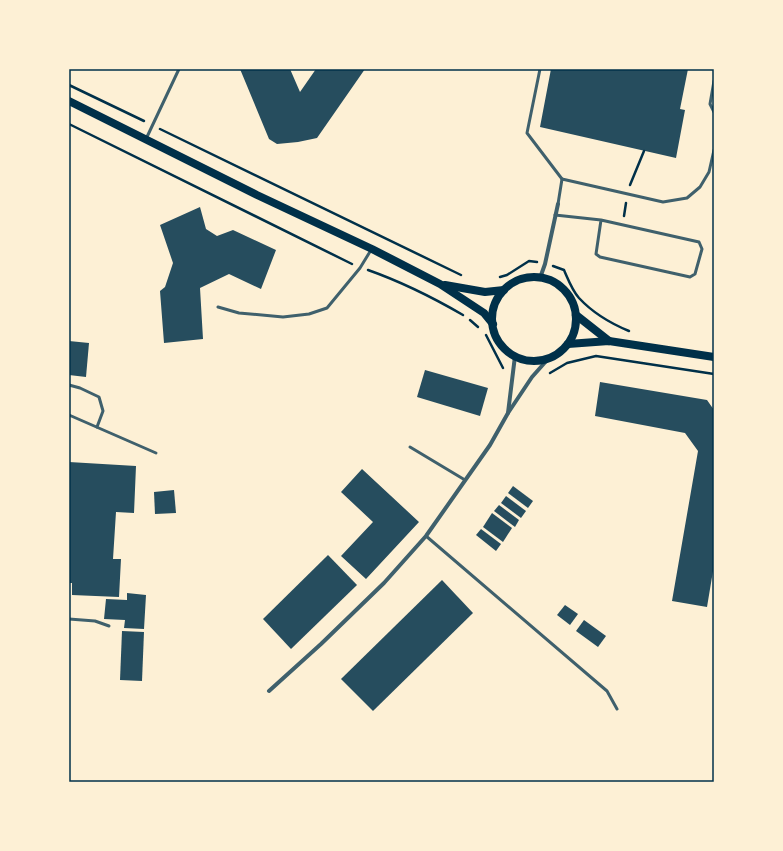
<svg xmlns="http://www.w3.org/2000/svg" width="783" height="851" viewBox="0 0 783 851" font-family="'Fira Sans',sans-serif">
<style>
.building{fill:#264d5e}
.lines{fill:none;stroke-linecap:round;stroke-linejoin:round}
.path{stroke:#003049;stroke-width:2.5}
.service{stroke:#3f606c;stroke-width:3}
.minor{stroke:#3f606c;stroke-width:4}
.secondary{stroke:#003049;stroke-width:8}
.neatline{fill:none;stroke:#003049;stroke-width:1.5}
</style>
<rect width="100%" height="100%" fill="#fdf0d5"/>
<g class="building">
<polygon points="240,69 290,69 300,92 316,69 365,69 317,138 298,142 277,144 269,139"/>
<polygon points="551,69 688,69 680,109 685,110 676,158 540,127"/>
<polygon points="200,207 206,229 217,236 233,230 276,250 261,289 229,274 200,288 203,339 164,343 160,291 165,287 173,263 160,225"/>
<polygon points="69,341 89,343 86,377 69,375"/>
<polygon points="425,370 488,388 480,416 417,397"/>
<polygon points="600,382 707,400 714,410 714,565 707,607 672,601 698,451 685,433 595,416"/>
<polygon points="69,462 136,466 134,513 116,512 113,559 121,559 119,597 72,595 72,583 69,583"/>
<polygon points="362,469 419,522 366,579 341,556 373,522 341,492"/>
<polygon points="513,486 533,501 528,508 508,493"/>
<polygon points="174,490 176,513 155,514 154,492"/>
<polygon points="506,496 526,511 521,518 501,503"/>
<polygon points="499,505 519,520 515,527 494,511"/>
<polygon points="492,513 512,528 503,542 483,527"/>
<polygon points="481,529 501,544 496,551 476,535"/>
<polygon points="328,555 357,585 291,649 263,619"/>
<polygon points="442,580 473,613 373,711 341,679"/>
<polygon points="127,593 146,595 144,629 124,628 125,620 104,619 106,599 127,600"/>
<polygon points="565,605 578,614 570,625 557,615"/>
<polygon points="584,620 606,636 598,647 576,631"/>
<polygon points="122,631 144,632 142,681 120,680"/>
</g>
<g class="lines">
<g class="path">
<polyline points="69,85 144,121"/>
<polyline points="69,124 352,264"/>
<polyline points="160,129 461,275"/>
<polyline points="630,185 644,151"/>
<polyline points="624,216 626,203"/>
<path d="M553,266L564,270C568,279 572,290 579,298C592,312 612,324 629,331"/>
<path d="M368,270C402,282 432,297 463,315"/>
<polyline points="500,277 507,275 529,261 537,262"/>
<polyline points="470,320 478,327"/>
<polyline points="486,335 503,368"/>
<polyline points="550,373 567,363 596,356 714,374"/>
</g>
<g class="service">
<polyline points="540,69 527,133 562,179"/>
<polyline points="714,81 710,104 714,112"/>
<polyline points="146,139 179,69"/>
<polyline points="558,204 562,179 663,202 687,198 700,187 709,172 714,150"/>
<polyline points="555,215 601,220 699,242 702,249 695,274 690,277 600,257 596,254 601,220"/>
<polyline points="218,307 239,313 283,317 309,314 327,308 360,268 371,250"/>
<polyline points="69,385 80,388 99,397 103,411 97,427"/>
<polyline points="69,415 156,453"/>
<polyline points="410,447 465,480"/>
<polyline points="426,536 607,691 617,709"/>
<polyline points="69,619 95,621 109,626"/>
</g>
<g class="minor">
<polyline points="540,278 545,264 558,204"/>
<polyline points="508,413 515,356"/>
<polyline points="269,691 321,644 384,583 426,536 490,445 508,413 532,377 548,359"/>
</g>
<g class="secondary">
<polyline points="69,101 257,195 372,249 440,284 484,313 493,324"/>
<circle cx="534" cy="319" r="42"/>
<polyline points="445,285 485,292 504,290"/>
<polyline points="576,315 609,341"/>
<polyline points="568,344 609,341 714,357"/>
</g>
</g>
<rect width="783" height="851" fill="none" stroke="#fdf0d5" stroke-width="140"/>
<rect x="70" y="70" width="643" height="711" class="neatline"/>
</svg>
